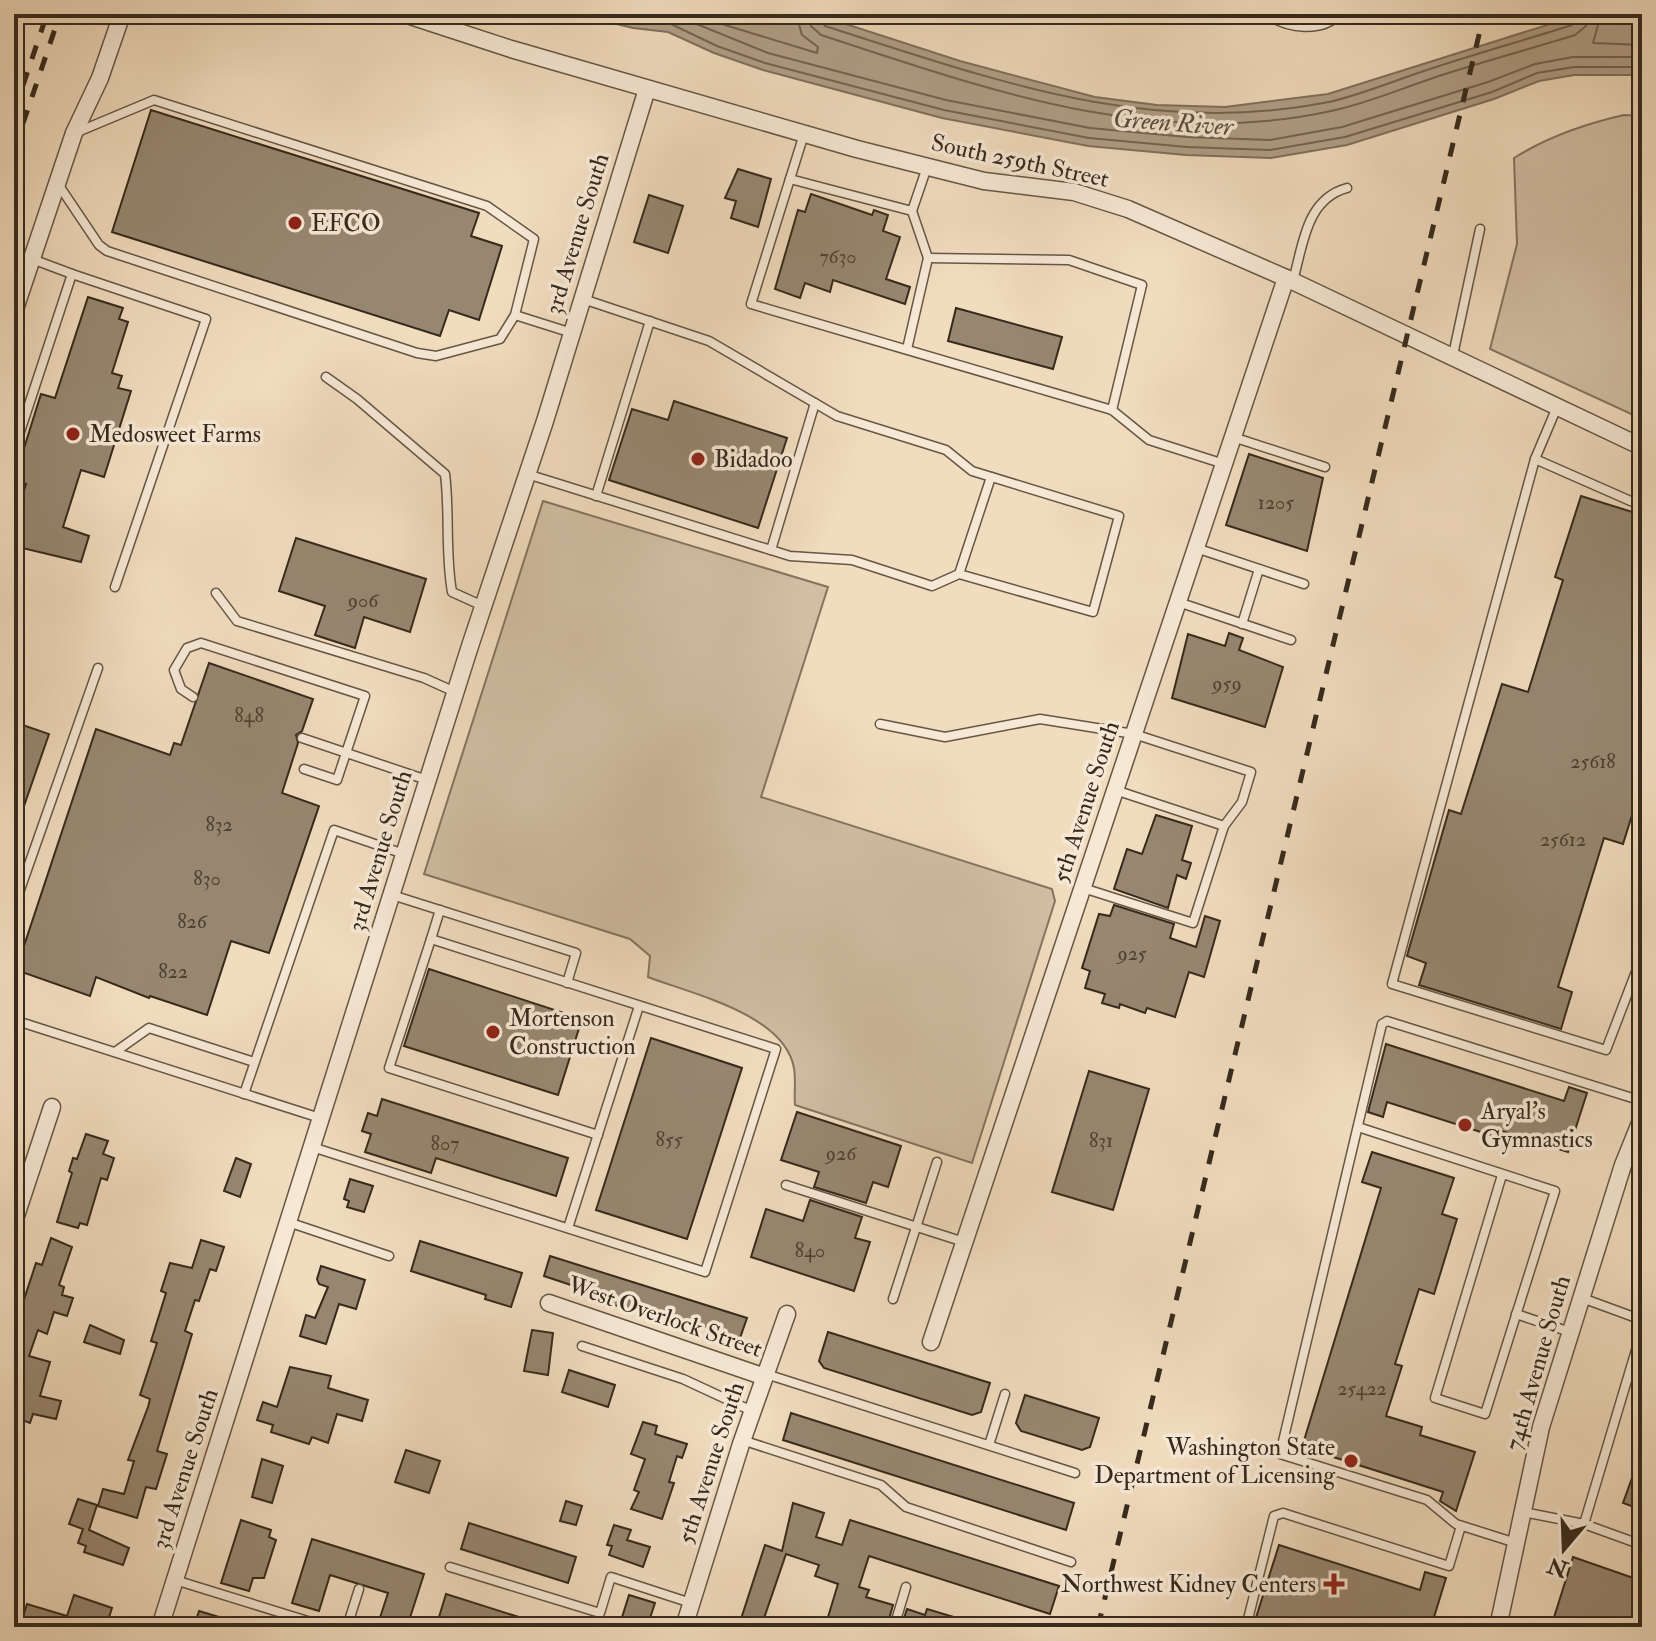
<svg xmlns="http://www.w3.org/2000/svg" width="1656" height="1641" viewBox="0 0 1656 1641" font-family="'IM FELL Double Pica',serif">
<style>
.green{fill:#d1bea3;stroke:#847460;stroke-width:2}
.water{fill:#b19f87;stroke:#80705d;stroke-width:2}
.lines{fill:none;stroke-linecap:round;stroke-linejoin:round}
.shore{stroke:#746452;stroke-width:2}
.building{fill:#978771;stroke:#362a1d;stroke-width:2}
.service-casing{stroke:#655645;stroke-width:11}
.minor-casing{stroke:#655645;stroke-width:19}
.service{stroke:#f6e8d5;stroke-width:8}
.minor{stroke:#f6e8d5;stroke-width:16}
.rail{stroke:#362a1d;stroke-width:5;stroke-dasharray:14 14;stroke-linecap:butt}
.poi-dot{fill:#8f2418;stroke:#f6e8d5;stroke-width:3}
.labels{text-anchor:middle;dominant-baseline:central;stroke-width:7;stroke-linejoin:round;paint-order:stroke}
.number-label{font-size:20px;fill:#4e4132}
.street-label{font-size:24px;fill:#362a1d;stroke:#f6e8d5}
.poi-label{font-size:24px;fill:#362a1d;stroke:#f6e8d5;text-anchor:start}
.water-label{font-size:26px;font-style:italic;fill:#5b4d3d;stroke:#f6e8d5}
</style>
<rect width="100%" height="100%" fill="#f1dcbe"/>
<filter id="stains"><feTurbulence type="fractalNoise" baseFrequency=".0025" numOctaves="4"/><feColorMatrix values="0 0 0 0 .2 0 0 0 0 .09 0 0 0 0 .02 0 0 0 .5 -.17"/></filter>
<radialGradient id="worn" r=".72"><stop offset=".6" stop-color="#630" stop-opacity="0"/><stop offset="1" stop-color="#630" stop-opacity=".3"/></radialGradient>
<g class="green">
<path d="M1624,115L1642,116V419L1490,349L1517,244L1514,158C1549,136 1584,124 1624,115Z"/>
<path d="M543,501L828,587L761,797L1052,889L1055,901L972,1163L795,1105C794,1094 796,1080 794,1068C784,1014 692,994 648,977L650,956L630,939L424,874Z"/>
</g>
<polygon class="water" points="575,14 815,14 960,61 1095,97 1157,105 1225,107 1328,94 1582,14 1642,14 1642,75 1574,75 1539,81 1494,99 1347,145 1271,158 1186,155 1088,146 942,118 763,70 714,53 668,32 633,28"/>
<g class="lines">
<g class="shore">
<polyline points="606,14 671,24 717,46 765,63 944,110 1089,138 1187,147 1270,150 1345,137 1492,92 1537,73 1574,67 1642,67"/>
<polyline points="672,14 768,53 946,100 1090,128 1187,137 1270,140 1342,127 1488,82 1535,64 1573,57 1642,57"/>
<polyline points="705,14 725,25 817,53 818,47 802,35 796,14"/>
<path d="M808,14L811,26L821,35C989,90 1153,150 1331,111C1365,104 1398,90 1430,79C1478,63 1527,50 1575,35L1586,26L1588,14"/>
<path d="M818,14L825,26C995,80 1148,138 1329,102C1360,95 1391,82 1421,72C1471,55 1522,41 1572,25L1578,14"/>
<polyline points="1601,14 1593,43 1642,45"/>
</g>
</g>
<g class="building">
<polygon points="151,110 479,213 471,236 502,246 479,320 449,310 440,336 112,232"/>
<polygon points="738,169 771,179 758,227 731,218 736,201 725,198"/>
<polygon points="811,194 872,215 874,210 888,215 883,231 900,237 886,279 910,287 905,304 833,280 830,292 805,283 800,298 775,289 798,210 805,212"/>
<polygon points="649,195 683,206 668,253 634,242"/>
<polygon points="88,297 123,308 119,319 128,322 112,373 122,376 118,388 131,391 104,477 81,470 63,527 89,536 81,562 14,546 14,524 26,484 14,480 41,394 55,398"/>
<polygon points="956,308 1062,337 1053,369 948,341"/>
<polygon points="674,401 787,438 758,528 609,480 632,409 668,420"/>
<polygon points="1249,454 1323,478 1307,551 1226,525"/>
<polygon points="1581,496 1642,515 1642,783 1623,844 1604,838 1558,987 1572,992 1561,1029 1419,985 1426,963 1407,956 1449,810 1461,814 1502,684 1528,692 1563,580 1555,577"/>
<polygon points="296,538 426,579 410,632 364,617 355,648 315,635 325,606 279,591"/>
<polygon points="1229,633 1243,638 1239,650 1283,667 1265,727 1172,698 1188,634 1225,646"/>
<polygon points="209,663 313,699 302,731 296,735 298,743 282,793 319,806 269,953 231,941 207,1015 150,996 149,998 96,977 90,996 16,970 96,729 170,755 174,743 181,745"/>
<polygon points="14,722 49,734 16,829 14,829"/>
<polygon points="1156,815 1192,826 1182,860 1191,863 1186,879 1177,875 1168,908 1114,889 1127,849 1142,854"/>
<polygon points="1114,905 1174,924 1170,938 1196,947 1205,916 1220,921 1204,977 1189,972 1175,1017 1147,1008 1145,1013 1120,1004 1119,1008 1102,1003 1105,994 1085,988 1090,971 1082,968 1099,914 1110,916"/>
<polygon points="429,969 582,1019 558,1095 404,1046"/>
<polygon points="651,1038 742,1068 687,1239 596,1210"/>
<polygon points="1386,1044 1564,1101 1569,1087 1587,1093 1568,1152 1492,1128 1490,1135 1387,1102 1383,1117 1368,1112"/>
<polygon points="1089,1071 1149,1089 1113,1210 1052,1192"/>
<polygon points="382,1099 568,1158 556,1196 436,1158 431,1173 365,1152 371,1134 362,1131 368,1113 377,1116"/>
<polygon points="797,1112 901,1146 888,1187 873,1182 866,1203 814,1187 819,1172 781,1160"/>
<polygon points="86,1134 108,1141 103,1154 114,1158 107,1180 101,1178 87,1225 80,1223 78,1228 57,1222 72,1173 69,1171 73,1158 77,1159"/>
<polygon points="1372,1152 1454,1178 1442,1214 1457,1219 1434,1294 1419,1289 1395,1364 1402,1366 1386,1416 1422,1427 1420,1435 1475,1452 1456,1511 1440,1501 1443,1492 1302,1447 1381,1188 1362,1182"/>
<polygon points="236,1158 251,1164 240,1197 224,1191"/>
<polygon points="350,1179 373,1186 364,1212 347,1207 349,1201 344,1199"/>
<polygon points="810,1200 862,1217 855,1238 870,1242 854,1291 751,1257 766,1209 803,1221"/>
<polygon points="51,1238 72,1247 59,1285 64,1287 62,1295 73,1298 67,1316 54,1312 47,1334 38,1330 29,1356 50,1362 40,1396 61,1401 56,1419 33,1414 30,1423 14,1417 14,1330 36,1263 42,1265"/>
<polygon points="201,1240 224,1247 216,1271 210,1269 199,1301 195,1300 185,1331 192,1334 157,1451 167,1454 156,1489 146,1487 137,1518 98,1506 103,1489 124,1494 134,1461 128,1460 148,1407 150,1399 140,1395 157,1343 151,1341 166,1293 161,1291 170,1263 192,1268"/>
<polygon points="420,1241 522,1273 511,1307 485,1299 486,1295 411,1271"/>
<polygon points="550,1256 747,1318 740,1338 686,1320 685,1323 631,1306 630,1310 609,1303 610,1299 601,1295 544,1276"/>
<polygon points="321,1266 365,1280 356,1309 339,1304 326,1344 300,1336 306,1315 315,1318 328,1287 319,1284 317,1279"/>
<polygon points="90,1325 124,1340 120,1354 84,1342"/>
<polygon points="532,1330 553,1333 548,1375 524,1371"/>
<polygon points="828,1332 990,1383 981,1412 972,1415 824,1368 819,1361"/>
<polygon points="290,1367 331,1376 328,1388 368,1400 362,1421 337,1414 328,1443 312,1437 309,1444 271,1432 273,1425 257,1420 263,1402 277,1407"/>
<polygon points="569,1370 615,1385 608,1407 562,1392"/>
<polygon points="1025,1395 1099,1418 1090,1447 1082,1450 1021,1431 1016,1423"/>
<polygon points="791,1413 1074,1503 1066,1530 783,1440"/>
<polygon points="643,1422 657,1426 655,1434 687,1444 682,1458 677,1456 669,1482 674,1483 662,1519 631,1509 639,1492 634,1490 645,1459 631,1454"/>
<polygon points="406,1450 440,1461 429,1493 395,1482"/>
<polygon points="1640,1456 1642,1456 1642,1510 1623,1503"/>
<polygon points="262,1459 283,1466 272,1503 252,1497"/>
<polygon points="78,1499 97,1505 89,1530 129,1548 123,1565 84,1552 86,1546 78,1543 83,1529 69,1524"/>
<polygon points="566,1501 582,1506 576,1525 560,1521"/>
<polygon points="793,1503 824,1513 816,1537 842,1545 850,1520 1059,1586 1050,1614 869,1556 859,1587 869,1590 866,1597 893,1605 887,1626 860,1618 857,1627 825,1627 838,1584 815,1576 819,1565 786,1554 761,1627 740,1622 765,1545 782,1551"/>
<polygon points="241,1520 271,1530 269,1537 276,1540 264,1578 253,1578 249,1591 221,1583"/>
<polygon points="469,1523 576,1557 568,1583 461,1549"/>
<polygon points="614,1525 631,1530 627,1540 650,1547 643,1567 609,1555 612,1546 607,1545"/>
<polygon points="312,1539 424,1574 407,1627 377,1627 388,1593 330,1575 319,1611 292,1603"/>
<polygon points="1279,1545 1420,1590 1425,1572 1446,1578 1431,1627 1253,1627"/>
<polygon points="1573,1557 1642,1581 1642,1627 1551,1627"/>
<polygon points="446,1594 541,1624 541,1627 472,1627 439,1617"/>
<polygon points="74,1595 112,1608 106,1627 20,1627 27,1604 67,1616"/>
<polygon points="629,1595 655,1603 647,1627 619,1627"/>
<polygon points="907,1609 925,1615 927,1609 977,1624 976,1627 901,1627"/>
<polygon points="199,1611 242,1624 241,1627 194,1627"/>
</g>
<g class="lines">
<defs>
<g id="service">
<polyline points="1166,14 1172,17"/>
<path d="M1268,14C1286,29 1323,33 1339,14"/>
<polyline points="75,133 154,100 487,206 534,239 515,315"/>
<polyline points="804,134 751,304 1112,410 1149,440 1224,464"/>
<polyline points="790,179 912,211 928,258 907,349"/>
<polyline points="58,184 99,245 107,251 417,353 436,356 500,339 515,315 572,333"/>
<polyline points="912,211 927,167"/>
<polyline points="928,258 1069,260 1142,285 1112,410"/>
<polyline points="72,274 206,319 115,587"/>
<path d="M1293,281C1303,245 1306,199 1347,188"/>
<polyline points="1453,355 1480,229"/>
<path d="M326,377L357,399L445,474C450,514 445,552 452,592L483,606"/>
<polyline points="1557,407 1535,459 1642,506"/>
<polyline points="1233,437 1325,467"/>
<polyline points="14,450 72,274 32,259"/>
<polyline points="1535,459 1392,984 1606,1050 1642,956"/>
<polyline points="527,474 790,556 852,560 932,586 959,574 1093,612 1119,516 972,471 946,450 837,416 709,341 583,299"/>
<polyline points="596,496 650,321"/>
<polyline points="1196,548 1304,584"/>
<polyline points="771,550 815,403"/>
<polyline points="959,574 991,477"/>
<polyline points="216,593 237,621 424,678 455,692"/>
<polyline points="1178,602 1291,640"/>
<polyline points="1242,624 1259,569"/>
<polyline points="193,697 181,689 174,670 187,648 201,643 365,696 337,780 304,769"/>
<polyline points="880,724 945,737 1040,719 1134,734 1251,772 1242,802 1224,826 1115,790"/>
<polyline points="302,738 427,780"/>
<polyline points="1083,888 1193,923 1224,826"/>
<polyline points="392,895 576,953 567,983"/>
<polyline points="14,907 98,668"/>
<polyline points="431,939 440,910"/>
<polyline points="14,1020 320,1118"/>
<polyline points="115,1052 149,1028 254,1062"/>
<polyline points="244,1094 334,830 404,854"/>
<polyline points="1358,1127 1555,1191 1485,1414 1435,1398 1502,1175"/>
<polyline points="312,1147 705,1272 776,1049 431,939 389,1068 598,1135"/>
<polyline points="786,1185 964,1242"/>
<polyline points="288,1222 389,1256"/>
<polyline points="568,1228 639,1006"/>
<polyline points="1582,1298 1642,1320"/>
<polyline points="893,1299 937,1162"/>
<polyline points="1516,1314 1570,1332"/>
<polyline points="1634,1317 1642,1296"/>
<polyline points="582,1346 683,1379 752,1411"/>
<polyline points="766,1374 1075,1473"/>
<polyline points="742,1440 881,1485 906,1507 1071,1562"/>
<polyline points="989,1445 1005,1394"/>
<polyline points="1523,1512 1584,1524 1642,1545"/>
<polyline points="1584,1524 1642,1330"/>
<polyline points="1516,1543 1456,1524 1427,1500 1280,1454 1382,1024 1387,1021 1642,1101"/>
<polyline points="450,1567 600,1613 611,1577 691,1603"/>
<polyline points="175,1580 327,1627"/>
<polyline points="347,1627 359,1589"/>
<polyline points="894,1627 906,1587"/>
<polyline points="1246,1627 1274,1516 1283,1513 1449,1566 1461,1526"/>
</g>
<g id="minor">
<polyline points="404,14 511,49 857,149 984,181 1074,192 1128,209 1286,278 1642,447"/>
<polyline points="14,312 74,133 100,78 122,14"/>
<polyline points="14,1222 52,1107"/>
<polyline points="549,1303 765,1377"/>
<polyline points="931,1342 1286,278"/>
<polyline points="160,1627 470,646 545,421 647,89"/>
<polyline points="684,1627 741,1444 787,1314"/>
<polyline points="1498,1627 1541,1427 1623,1165 1642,1118"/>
</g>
</defs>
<use href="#service" class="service-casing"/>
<use href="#minor" class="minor-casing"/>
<use href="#service" class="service"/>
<use href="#minor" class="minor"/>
<g class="rail">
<polyline points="14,112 47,14"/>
<polyline points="14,150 60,14"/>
<polyline points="1098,1627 1484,14"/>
</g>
</g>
<g class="poi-dot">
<circle cx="295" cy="223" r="8"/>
<circle cx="73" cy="434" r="8"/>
<circle cx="698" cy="459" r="8"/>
<circle cx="493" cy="1032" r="8"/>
<circle cx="1465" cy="1125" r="8"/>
<circle cx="1351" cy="1461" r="8"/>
<path d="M1330 1572h8v8h8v8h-8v8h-8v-8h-8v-8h8z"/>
</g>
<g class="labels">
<g class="number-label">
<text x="838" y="256">7630</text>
<text x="1276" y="502">1205</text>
<text x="363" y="600">906</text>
<text x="1227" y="683">959</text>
<text x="249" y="715">848</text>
<text x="1593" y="761">25618</text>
<text x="219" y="824">832</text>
<text x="1563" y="839">25612</text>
<text x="207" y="878">830</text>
<text x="192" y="921">826</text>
<text x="1132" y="953">925</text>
<text x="173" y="971">822</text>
<text x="669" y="1139">855</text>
<text x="1101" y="1140">831</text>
<text x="445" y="1143">807</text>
<text x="841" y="1153">926</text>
<text x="810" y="1250">840</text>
<text x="1362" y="1388">25422</text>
</g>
<g class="street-label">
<text transform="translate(1020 161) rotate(12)">South 259th Street</text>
<text transform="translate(577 234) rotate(-73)">3rd Avenue South</text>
<text transform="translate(1086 802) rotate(-72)">5th Avenue South</text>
<text transform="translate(380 851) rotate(-73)">3rd Avenue South</text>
<text transform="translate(665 1317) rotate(19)">West Overlock Street</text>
<text transform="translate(1538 1363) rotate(-74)">74th Avenue South</text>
<text transform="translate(711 1463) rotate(-72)">5th Avenue South</text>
<text transform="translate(185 1469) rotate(-72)">3rd Avenue South</text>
</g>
<g class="poi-label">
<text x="311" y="223">EFCO</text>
<text x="89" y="434">Medosweet Farms</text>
<text x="714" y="459">Bidadoo</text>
<text x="509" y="1018">Mortenson<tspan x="509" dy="28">Construction</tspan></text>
<text x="1481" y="1111">Aryal's<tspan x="1481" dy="28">Gymnastics</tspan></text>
<text x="1335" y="1447" text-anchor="end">Washington State<tspan x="1335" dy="28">Department of Licensing</tspan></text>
<text x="1316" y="1584" text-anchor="end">Northwest Kidney Centers</text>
</g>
<g class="water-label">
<text transform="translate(1173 123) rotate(4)">Green River</text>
</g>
</g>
<rect width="1656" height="1641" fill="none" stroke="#f1dcbe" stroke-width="48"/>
<rect x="16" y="16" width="1624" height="1609" fill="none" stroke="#362a1d" stroke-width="4"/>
<rect x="24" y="24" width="1608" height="1593" fill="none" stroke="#362a1d" stroke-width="2"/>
<g transform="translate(1564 1549) rotate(199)" stroke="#f6e8d5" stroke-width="6" paint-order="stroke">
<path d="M0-6L14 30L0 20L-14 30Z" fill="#362a1d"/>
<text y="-12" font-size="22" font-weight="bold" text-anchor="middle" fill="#362a1d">N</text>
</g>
<rect width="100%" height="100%" filter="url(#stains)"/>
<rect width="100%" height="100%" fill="url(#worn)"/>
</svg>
